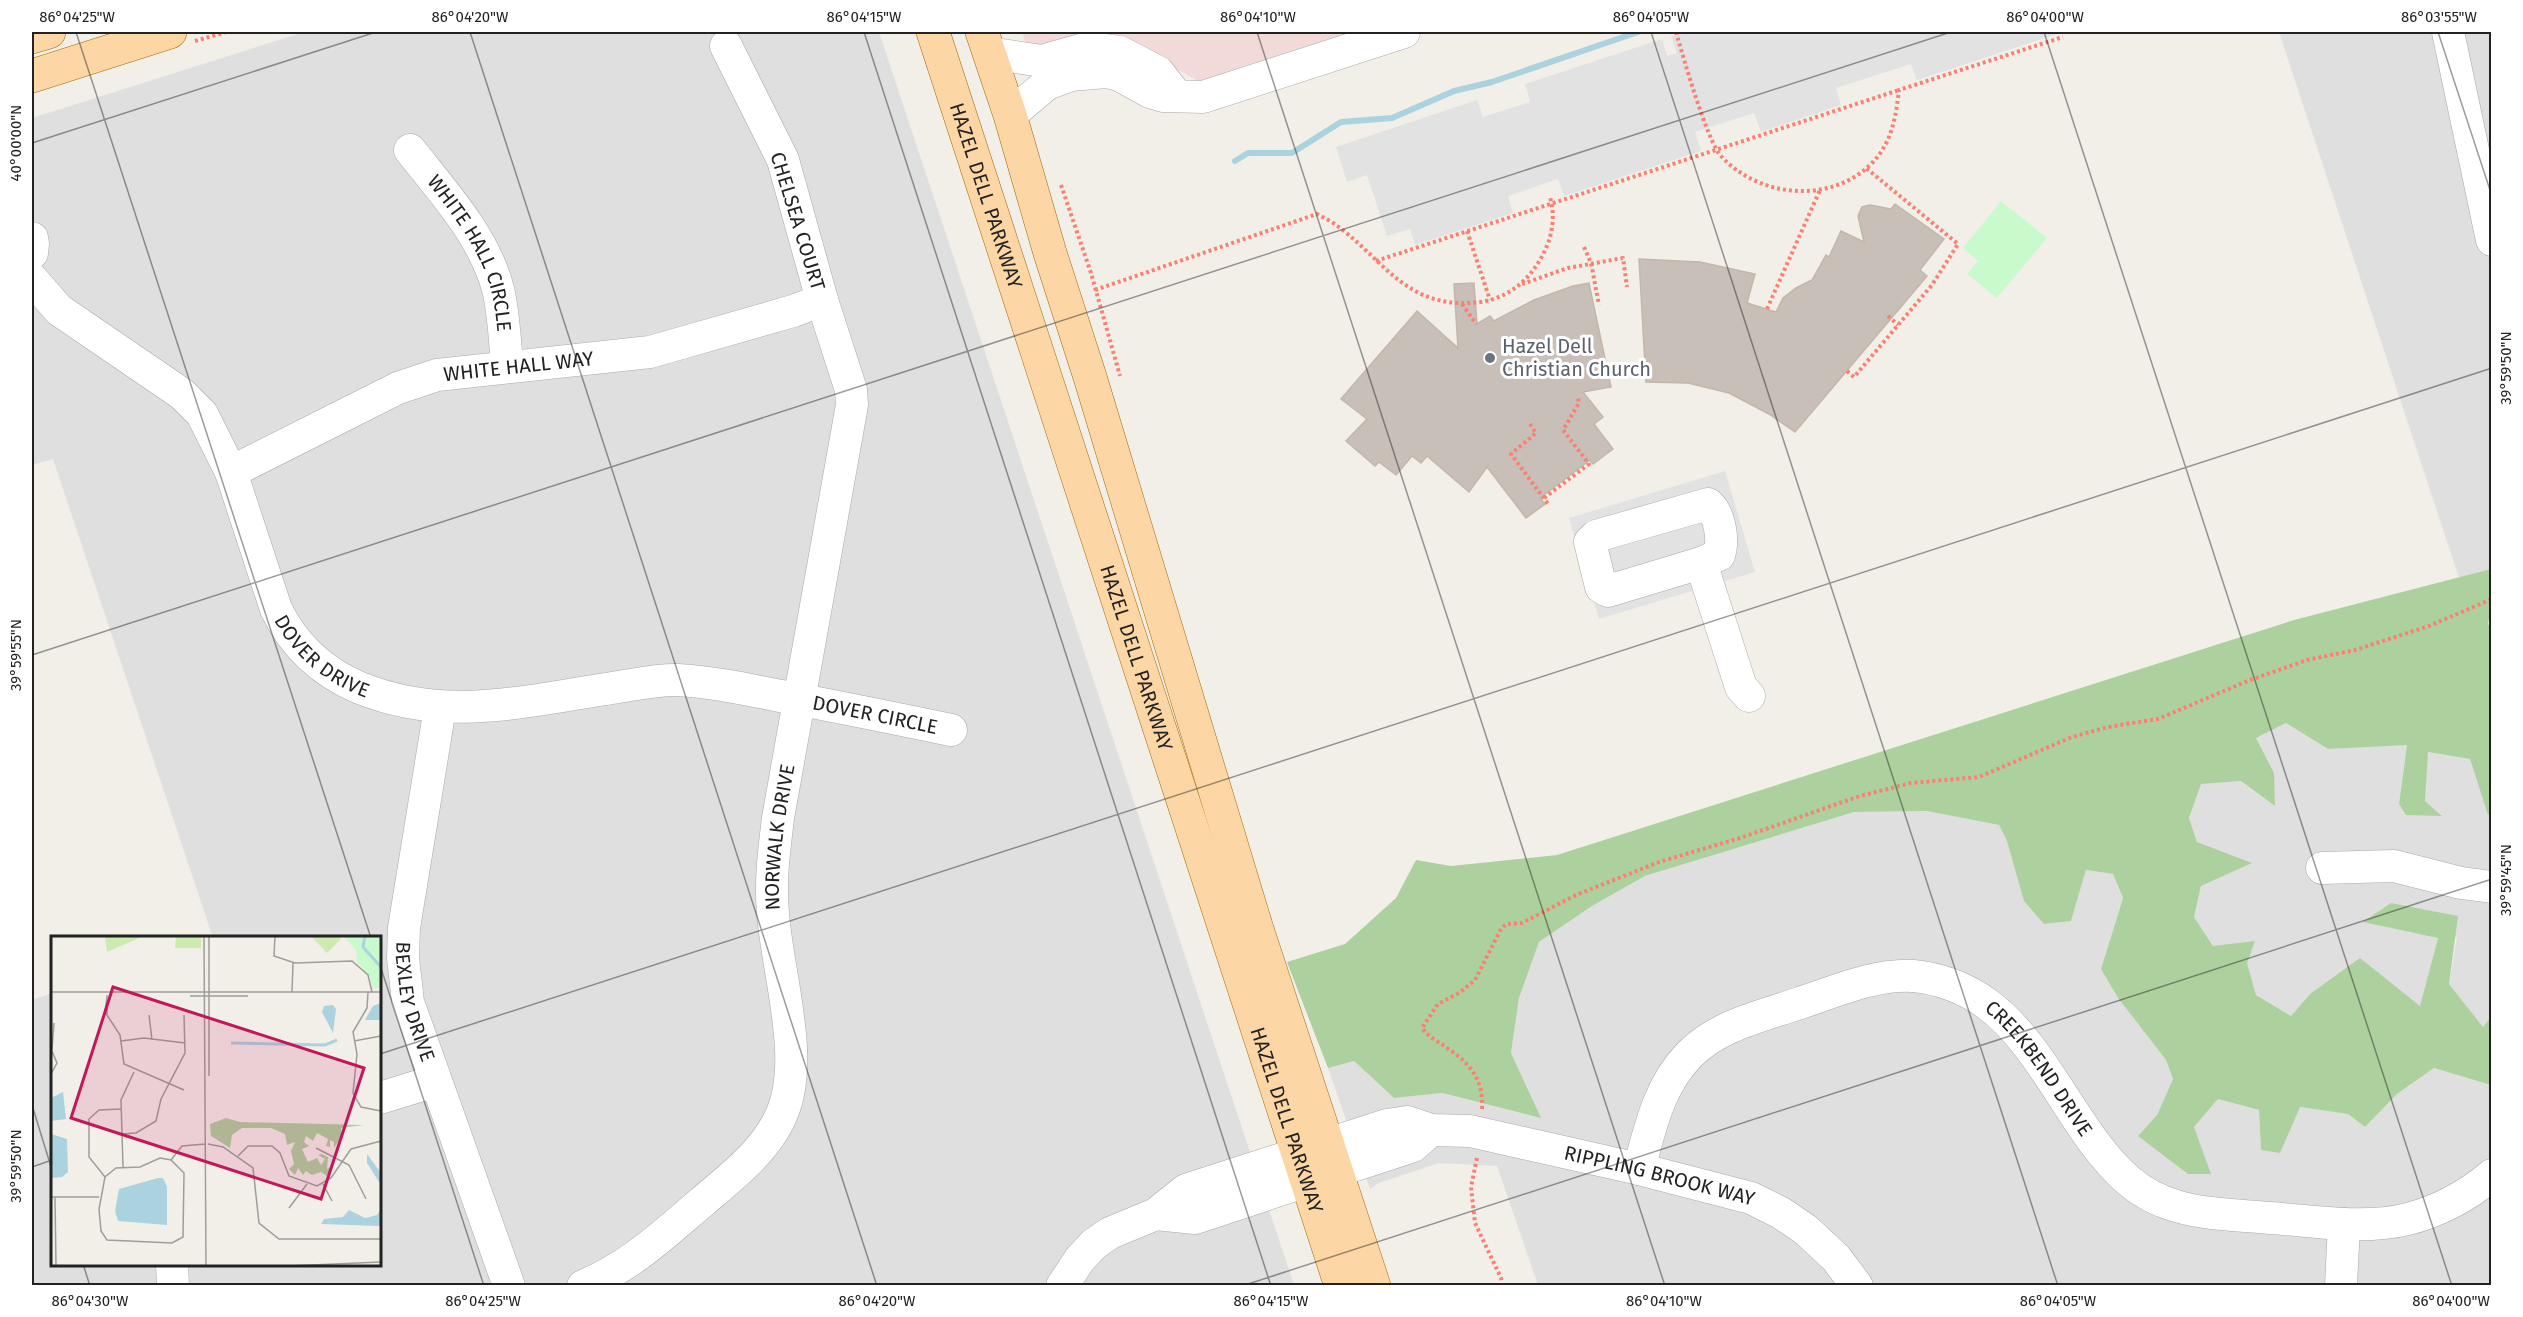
<svg xmlns="http://www.w3.org/2000/svg" width="2523" height="1317" viewBox="0 0 2523 1317" font-family="'Fira Sans',sans-serif">
<style>
.residential{fill:#e0dfdf}
.commercial{fill:#f2dad9}
.forest{fill:#add19e}
.park{fill:#c8facc}
.parking{fill:#e2e2e2}
.lines{fill:none;stroke-linecap:round;stroke-linejoin:round}
.stream{stroke:#aad3df;stroke-width:6}
.building{fill:#c7bfb8;stroke:#c4b6ab;stroke-width:1.5}
.minor-casing{stroke:#a9a9a9;stroke-width:33}
.major-casing{stroke:#a06b00;stroke-width:34}
.path{stroke:#fa8072;stroke-width:4;stroke-dasharray:3 3;stroke-linecap:butt}
.minor{stroke:#fff;stroke-width:32}
.major{stroke:#fcd6a4;stroke-width:33}
.ticks{fill:none;stroke:#222;stroke-width:1.5;stroke-opacity:0.45}
.worship-dot{fill:#6b7280;stroke:#fff;stroke-width:2}
.labels{text-anchor:middle;dominant-baseline:central;stroke-width:6;stroke-linejoin:round;paint-order:stroke}
.street-label{font-size:20px;fill:#222;stroke:#fff}
.worship-label{font-size:20px;fill:#5b616d;stroke:#fff;text-anchor:start}
.inset-river{fill:none;stroke:#aad3df;stroke-width:3}
.inset-road{fill:none;stroke:#9f9d99;stroke-width:1.5}
.view{fill:#c2185b;fill-opacity:0.15;stroke:#c2185b;stroke-width:3}
.inset-edge{fill:none;stroke:#222;stroke-width:3}
.neatline{fill:none;stroke:#222;stroke-width:2}
.ticks-label{font-size:15px;text-anchor:middle;fill:#222}
</style>
<rect width="100%" height="100%" fill="#f2efe9"/>
<g class="residential">
<polygon points="304,32 879,32 1294,1285 32,1285 32,1000 52,993 52,1264 380,1264 380,938 207,937 212,935 53,459 32,465 32,118"/>
<polygon points="2279,32 2491,32 2491,569 2459,578"/>
<polygon points="2286,723 2328,749 2407,744 2399,804 2407,815 2441,815 2425,801 2427,752 2470,759 2488,814 2491,809 2491,1017 2483,1028 2449,984 2457,937 2438,938 2420,1007 2310,994 2291,1016 2256,995 2246,963 2213,946 2194,917 2201,886 2251,863 2197,842 2189,818 2200,784 2241,781 2274,805 2274,773 2255,738"/>
<polygon points="1927,811 1999,825 2007,841 2071,921 2086,870 2113,874 2123,898 2101,969 2118,998 2166,1060 2173,1079 2157,1115 2138,1136 2194,1127 2218,1099 2259,1110 2261,1150 2300,1107 2348,1114 2365,1127 2397,1094 2434,1068 2491,1085 2491,1285 1538,1285 1497,1166 1439,1163 1379,1183 1370,1189 1328,1068 1354,1061 1394,1098 1441,1093 1540,1118 1511,1053 1519,998 1539,942 1592,906 1645,876 1854,812"/>
</g>
<polygon class="commercial" points="1022,32 1353,32 1200,82 1156,58 1028,50"/>
<polygon class="forest" points="2491,569 2491,607 2488,624 2492,630 2492,809 2488,815 2470,759 2428,752 2425,801 2442,816 2406,815 2399,804 2407,745 2328,749 2286,723 2256,738 2274,773 2275,806 2241,781 2201,784 2189,818 2197,842 2252,863 2201,886 2194,917 2213,946 2255,941 2247,963 2256,995 2291,1016 2310,994 2360,958 2420,1006 2438,938 2363,922 2391,903 2458,916 2449,984 2483,1027 2491,1017 2491,1085 2434,1068 2397,1094 2365,1127 2348,1114 2300,1107 2280,1153 2261,1150 2259,1110 2218,1099 2194,1127 2211,1174 2188,1174 2138,1136 2157,1115 2173,1079 2166,1060 2118,998 2101,969 2123,898 2113,874 2086,870 2071,921 2044,924 2024,901 2007,841 1999,825 1927,811 1854,812 1645,876 1592,906 1539,942 1519,998 1511,1053 1541,1118 1442,1093 1394,1098 1354,1061 1328,1068 1287,962 1345,944 1396,898 1416,860 1451,866 1557,855 2294,620"/>
<polygon class="park" points="2001,201 2047,238 1997,298 1967,274 1978,261 1963,248"/>
<g class="parking">
<polygon points="1685,32 2063,32 1917,80 1911,64 1836,88 1841,105 1761,132 1754,113 1695,132 1701,151 1564,196 1558,179 1508,196 1513,213 1415,245 1410,229 1387,236 1367,175 1347,182 1336,147 1477,100 1483,117 1530,102 1525,84 1662,39 1667,56 1677,53 1671,36"/>
<polygon points="1725,471 1755,572 1599,619 1569,518"/>
</g>
<g class="lines">
<polyline class="stream" points="1235,161 1248,153 1292,153 1341,122 1392,118 1454,91 1492,82 1638,32"/>
</g>
<g class="building">
<polygon points="1895,204 1944,239 1920,270 1927,276 1795,432 1769,414 1729,393 1688,383 1646,382 1639,259 1700,262 1755,274 1747,303 1776,312 1783,298 1796,288 1812,280 1826,255 1829,257 1841,231 1864,242 1858,216 1862,207 1870,205 1891,209"/>
<polygon points="1474,283 1477,324 1490,316 1494,321 1534,300 1573,286 1589,283 1611,387 1583,392 1603,417 1594,424 1613,449 1593,464 1590,460 1540,498 1545,504 1526,518 1487,467 1469,492 1427,456 1421,463 1412,456 1396,475 1379,462 1375,466 1346,441 1367,419 1341,399 1417,311 1458,348 1454,284"/>
</g>
<g class="lines">
<defs>
<g id="minor">
<polyline points="2448,32 2492,240"/>
<polyline points="989,53 1042,61 1088,48 1120,52 1158,72 1176,95"/>
<polyline points="1010,115 1047,84 1071,75 1106,72 1119,75 1150,92 1163,96 1203,97 1404,32"/>
<path id="s1" d="M410,150C443,192 484,236 498,289C504,314 505,341 507,367"/>
<polyline points="32,238 33,244 32,253"/>
<path id="s2" d="M32,279L59,310L182,394L202,414L231,472L276,609C294,646 322,672 360,688C444,722 520,702 606,689C630,686 655,679 678,680C716,682 754,691 791,698C844,708 898,719 951,730"/>
<path id="s3" d="M231,472L398,388L437,375L650,352L793,311L822,300"/>
<path d="M1701,563L1608,591L1601,587L1590,542L1596,536L1708,504C1720,514 1724,541 1719,555L1701,563L1741,687L1749,696"/>
<path id="s4" d="M440,708L404,928L403,958L408,1002L509,1286"/>
<polyline points="2322,868 2394,866 2461,883 2492,887"/>
<polyline points="380,1098 435,1081"/>
<path id="s5" d="M1639,1169C1650,1128 1659,1085 1690,1054C1719,1025 1762,1016 1800,1003C1836,991 1874,974 1913,976C1938,978 1966,988 1987,1004C2045,1046 2075,1135 2129,1181C2143,1193 2159,1201 2176,1206C2206,1215 2239,1215 2270,1218C2315,1221 2363,1230 2408,1219C2439,1211 2467,1196 2492,1175"/>
<polyline points="1156,1214 1195,1218 1413,1146 1431,1130"/>
<polyline points="172,1264 173,1286"/>
<path id="s6" d="M583,1286C630,1267 664,1234 702,1202C731,1177 762,1154 779,1120C808,1064 777,974 773,913C770,881 774,851 778,818L852,405L851,390L822,300L783,160L726,46"/>
<path id="s7" d="M1062,1286L1080,1259L1094,1244L1110,1233L1156,1214L1186,1190L1387,1125L1407,1122L1431,1130L1470,1131L1639,1169L1751,1198L1781,1213L1806,1230L1836,1258L1857,1286"/>
<polyline points="2341,1286 2344,1224"/>
</g>
<g id="major">
<path id="s8" d="M933,32L1341,1286"/>
<polyline points="982,32 1010,115 1050,253 1090,377 1256,926 1374,1286"/>
<polyline points="32,37 49,32"/>
<polyline points="32,76 170,32"/>
</g>
</defs>
<use href="#minor" class="minor-casing"/>
<use href="#major" class="major-casing"/>
<g class="path">
<path d="M1676,32C1683,56 1707,141 1721,156C1759,198 1832,205 1873,162C1892,142 1896,116 1899,90L2063,37"/>
<polyline points="195,41 226,32"/>
<polyline points="1061,185 1091,273 1120,376"/>
<polyline points="1467,231 1490,300"/>
<polyline points="1584,247 1591,263 1599,305"/>
<polyline points="1376,261 1899,90"/>
<polyline points="1522,284 1568,268 1623,258 1627,287"/>
<path d="M1095,290L1317,214C1324,218 1333,222 1340,228C1386,263 1406,306 1471,303C1494,302 1515,292 1530,274C1548,252 1558,225 1550,197"/>
<polyline points="1462,304 1476,324"/>
<polyline points="1767,309 1820,190"/>
<polyline points="1888,316 1898,325"/>
<polyline points="1847,371 1854,377 1932,285 1958,244 1866,168"/>
<polyline points="1530,424 1536,433 1511,454 1548,504"/>
<polyline points="1544,498 1589,464 1563,430 1579,403 1578,397"/>
<path d="M1482,1109C1484,1080 1470,1063 1447,1048C1438,1041 1429,1038 1422,1028L1438,1004L1459,993L1475,980L1501,929L1506,924L1522,923L1576,895L1659,862L1740,838L1860,796L1911,783L1979,777L2072,737L2108,727L2158,719L2250,680L2307,660L2355,650L2429,626L2492,599"/>
<polyline points="1477,1158 1471,1187 1475,1223 1501,1278 1502,1286"/>
</g>
<use href="#minor" class="minor"/>
<use href="#major" class="major"/>
</g>
<path class="ticks" d="M76,32L371,938M470,32L877,1286M864,32L1271,1286M1257,32L1665,1286M1651,32L2058,1286M2044,32L2452,1286M2438,32L2492,196M32,143L376,32M32,655L1951,32M380,965L484,1286M380,1054L2492,368M32,1105L52,1170M32,1167L52,1160M83,1264L90,1286M1242,1286L2492,879"/>
<circle class="worship-dot" cx="1490" cy="358" r="6"/>
<g class="labels">
<g class="street-label">
<text stroke="none"><textPath href="#s8" startOffset="172">HAZEL DELL PARKWAY</textPath></text>
<text transform="translate(798 221) rotate(73)">CHELSEA COURT</text>
<text stroke="none"><textPath href="#s1" startOffset="122">WHITE HALL CIRCLE</textPath></text>
<text stroke="none"><textPath href="#s3" startOffset="310">WHITE HALL WAY</textPath></text>
<text stroke="none"><textPath href="#s2" startOffset="495">DOVER DRIVE</textPath></text>
<text stroke="none"><textPath href="#s8" startOffset="658">HAZEL DELL PARKWAY</textPath></text>
<text stroke="none"><textPath href="#s2" startOffset="1068">DOVER CIRCLE</textPath></text>
<text stroke="none"><textPath href="#s6" startOffset="546">NORWALK DRIVE</textPath></text>
<text stroke="none"><textPath href="#s4" startOffset="298">BEXLEY DRIVE</textPath></text>
<text stroke="none"><textPath href="#s5" startOffset="530">CREEKBEND DRIVE</textPath></text>
<text stroke="none"><textPath href="#s8" startOffset="1144">HAZEL DELL PARKWAY</textPath></text>
<text stroke="none"><textPath href="#s7" startOffset="651">RIPPLING BROOK WAY</textPath></text>
</g>
<g class="worship-label">
<text x="1502" y="346">Hazel Dell<tspan x="1502" dy="23">Christian Church</tspan></text>
</g>
</g>
<g transform="translate(51 936)">
<rect width="330" height="330" fill="#f2efe9"/>
<path d="M54,0H93L56,16ZM125,0H150V12H124ZM260,0H288L290,3L276,17Z" fill="#cdebb0"/>
<path d="M175,182L189,186L313,189L290,192V201L283,212V206L279,204V211L275,210L277,203L266,197L262,205L255,200L253,206L258,210L251,213L257,226L266,222L270,229L274,223L267,219L271,218L277,221L276,233L282,229L276,240L270,236L261,239L255,235L252,239L247,232L244,239L238,233L243,228L240,215L244,206L236,209L234,198L220,192H191L181,199L179,212L160,200L159,188Z" fill="#add19e"/>
<path d="M292,0H330V52H321L319,41L306,26L305,14Z" fill="#c8facc"/>
<path d="M330,67V84H314L322,70ZM282,69L285,73L282,97L271,76L273,70ZM12,156L15,183L0,185V162ZM0,198L16,203L17,236L11,241L0,242ZM316,218L330,237V249L316,227ZM107,242H112L116,251V289L67,285L64,275L68,253ZM330,273L329,290L270,288L273,283L292,281L298,274L314,282L326,279Z" fill="#aad3df"/>
<path class="inset-river" d="M314,0L312,11L330,31M180,107L274,109L286,104"/>
<path class="inset-road" d="M153,0L155,330M158,0V140M224,0L223,20L244,27L301,25L317,39L321,56M0,56H330M241,56L242,27M317,56L316,72L302,96L306,118L302,157L310,171L330,175M139,60H197M56,61L54,76L69,99L73,128L133,154M56,79V59M98,79L101,104M70,105L93,102L134,107M303,105L330,100M0,113L6,127L0,138M1,113L3,87M330,150V204M71,198L85,197L105,185L110,163L134,117L133,79M157,208L172,211L202,232L208,287L228,303H330M265,212L298,229L315,263M187,220L197,210H221L229,217L238,240L266,250L280,242L300,213L330,205M109,222L120,224L133,237L132,301L121,307L56,304L50,295L48,273L54,241L65,232L89,231ZM120,224L131,210L154,208M72,231L70,164L83,136M54,241L38,221V183L48,174L70,173M272,248L281,265M0,261H48M4,261L5,330M238,272L256,248M237,330L330,326"/>
<path class="view" d="M62,51L313,132L270,263L20,182Z"/>
<rect width="330" height="330" class="inset-edge"/>
</g>
<rect width="2523" height="1317" fill="none" stroke="#ffffff" stroke-width="66"/>
<rect x="33" y="33" width="2457" height="1251" class="neatline"/>
<g class="ticks-label">
<text x="77" y="22">86°04'25"W</text>
<text x="470" y="22">86°04'20"W</text>
<text x="864" y="22">86°04'15"W</text>
<text x="1258" y="22">86°04'10"W</text>
<text x="1651" y="22">86°04'05"W</text>
<text x="2045" y="22">86°04'00"W</text>
<text x="2439" y="22">86°03'55"W</text>
<text transform="translate(16 143) rotate(-90)" y="5">40°00'00"N</text>
<text transform="translate(2506 368) rotate(-90)" y="5">39°59'50"N</text>
<text transform="translate(16 655) rotate(-90)" y="5">39°59'55"N</text>
<text transform="translate(2506 880) rotate(-90)" y="5">39°59'45"N</text>
<text transform="translate(16 1166) rotate(-90)" y="5">39°59'50"N</text>
<text x="90" y="1306">86°04'30"W</text>
<text x="483" y="1306">86°04'25"W</text>
<text x="877" y="1306">86°04'20"W</text>
<text x="1271" y="1306">86°04'15"W</text>
<text x="1664" y="1306">86°04'10"W</text>
<text x="2058" y="1306">86°04'05"W</text>
<text x="2451" y="1306">86°04'00"W</text>
</g>
</svg>
